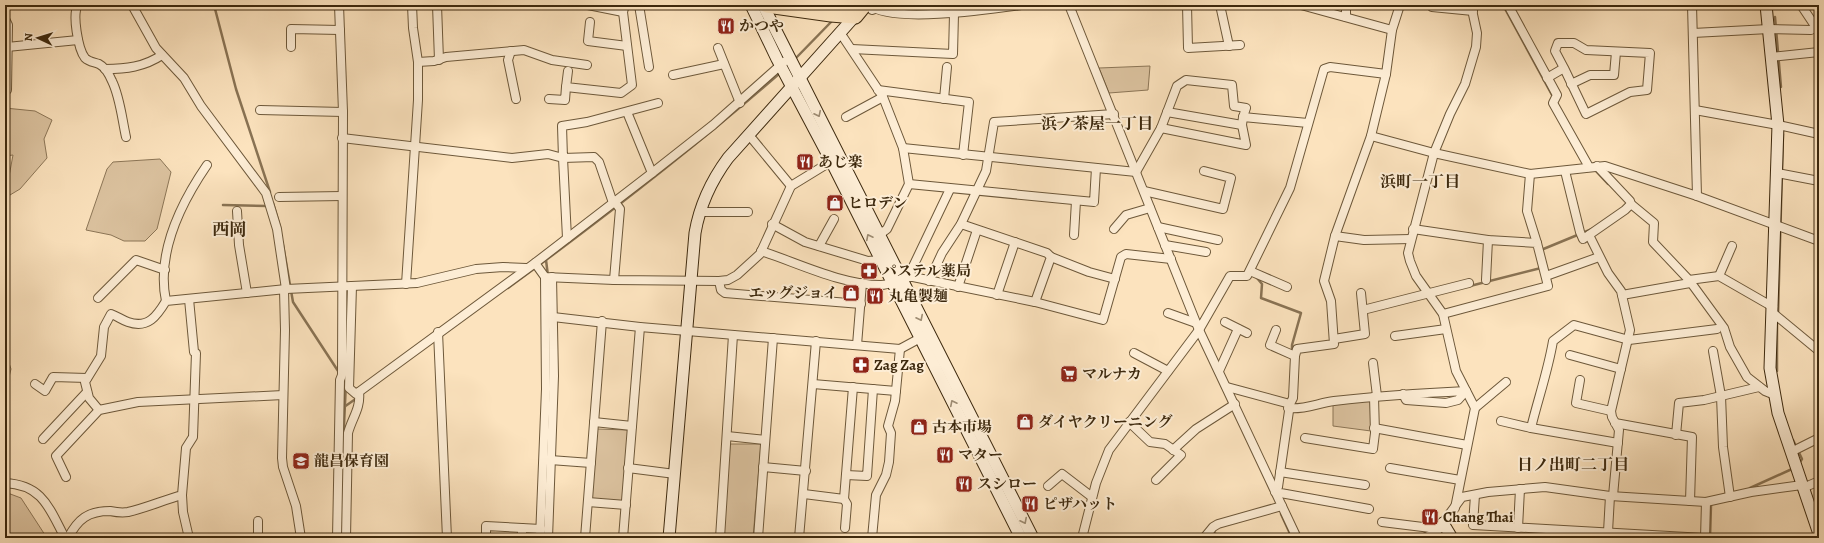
<svg xmlns="http://www.w3.org/2000/svg" width="1824" height="543" viewBox="0 0 1824 543" font-family="Alegreya,'Noto Serif JP',serif">
<style>
.green{fill:#dcc3a0;stroke:#8c7657}
.lines{fill:none;stroke-linecap:round;stroke-linejoin:round}
.stream{stroke:#897354;stroke-width:2.5}
.street-casing{stroke:#6d583a;stroke-width:10}
.secondary-casing{stroke:#3d290e;stroke-width:13}
.highway-casing{stroke:#3d290e;stroke-width:17}
.street{stroke:#fdedd5;stroke-width:8}
.secondary{stroke:#fdedd5;stroke-width:11}
.highway{stroke:#fce3be;stroke-width:15}
.oneway{stroke:#9d8b72}
.labels{text-anchor:middle;dominant-baseline:central;stroke-width:4;stroke-linejoin:round;paint-order:stroke}
.poi-label{font-size:15px;font-weight:bold;fill:#3d290e;stroke:#fdedd5;text-anchor:start}
.neighbourhood-label{font-size:16px;font-weight:bold;fill:#3d290e;stroke:#fdedd5}
.quarter-label{font-size:17px;font-weight:bold;fill:#3d290e;stroke:#fdedd5}
</style>
<rect width="100%" height="100%" fill="#fce3be"/>
<filter id="stains"><feTurbulence type="fractalNoise" baseFrequency=".005" numOctaves="4"/><feColorMatrix values="0 0 0 0 .2 0 0 0 0 .09 0 0 0 0 .02 0 0 0 .5 -.17"/></filter>
<radialGradient id="worn" r=".72"><stop offset=".6" stop-color="#630" stop-opacity="0"/><stop offset="1" stop-color="#630" stop-opacity=".3"/></radialGradient>
<g class="green">
<polygon points="1150,66 1148,90 1109,93 1099,68"/>
<polygon points="5,108 35,111 52,120 44,139 47,158 20,189 5,198 13,155 5,156"/>
<polygon points="160,159 171,172 157,229 145,241 124,241 111,235 86,230 107,169 113,162"/>
<polygon points="5,351 11,369 5,393"/>
<polygon points="1372,398 1371,431 1333,426 1333,402"/>
<polygon points="597,429 628,430 623,502 591,499"/>
<polygon points="729,444 761,444 753,538 722,538"/>
<polygon points="5,492 21,498 47,538 5,538"/>
</g>
<g class="lines">
<g class="stream">
<polyline points="214,5 236,89 270,192"/>
<polyline points="1503,5 1552,95"/>
<polyline points="843,10 846,5"/>
<polyline points="1775,17 1781,87"/>
<polyline points="794,60 834,19"/>
<polyline points="1594,169 1608,184"/>
<polyline points="273,203 280,227"/>
<polyline points="223,205 268,206"/>
<polyline points="283,245 293,302 340,374"/>
<polyline points="1541,250 1592,229"/>
<polyline points="546,260 548,276"/>
<polyline points="1257,278 1262,284 1261,298 1301,313 1292,345 1292,352"/>
<polyline points="1470,286 1541,268"/>
<path d="M508,288C601,220 693,149 780,73"/>
<polyline points="1778,315 1783,134"/>
<polyline points="1777,371 1777,320"/>
<polyline points="343,378 346,382 343,446"/>
<polyline points="344,407 357,398"/>
<polyline points="1793,440 1802,459 1800,462"/>
<polyline points="1750,488 1792,469"/>
<polyline points="1281,514 1292,538"/>
<polyline points="1710,538 1711,505"/>
</g>
<defs>
<g id="street">
<path d="M78,5C72,14 78,49 85,58C89,62 94,62 99,64C105,67 109,74 112,81C120,97 122,119 126,137"/>
<polyline points="132,5 156,48 184,78 201,106 266,193 277,229 286,289"/>
<polyline points="437,5 439,60"/>
<polyline points="588,5 623,12"/>
<polyline points="639,5 649,67"/>
<path d="M870,5C890,24 992,9 1021,5"/>
<polyline points="1033,5 1055,5"/>
<polyline points="1069,5 1199,330 1297,538"/>
<polyline points="1187,5 1188,48 1240,45"/>
<polyline points="1220,5 1229,46"/>
<polyline points="1301,5 1392,30"/>
<polyline points="1346,5 1346,17"/>
<polyline points="1508,5 1557,95 1553,103 1589,167"/>
<polyline points="1692,5 1697,196"/>
<polyline points="1801,5 1819,32"/>
<polyline points="1432,7 1473,11"/>
<polyline points="872,10 886,5"/>
<polyline points="5,19 8,25 7,90 5,90"/>
<polyline points="590,22 588,41 627,46"/>
<polyline points="1693,33 1769,29 1811,30"/>
<polyline points="841,34 883,97 903,148 909,184 887,229 879,235"/>
<polyline points="7,47 78,40"/>
<polyline points="291,47 291,29 340,30"/>
<polyline points="718,48 740,103"/>
<polyline points="852,49 953,54 954,14"/>
<polyline points="511,51 508,60 516,99"/>
<polyline points="1771,57 1819,52"/>
<polyline points="418,62 434,61 446,57 524,50 552,60 587,65"/>
<path d="M105,69C126,69 144,67 162,55"/>
<polyline points="568,71 566,87 621,93 632,85 623,12 625,5"/>
<polyline points="673,75 724,64"/>
<polyline points="1547,78 1564,68 1555,51 1558,43 1574,43 1586,50 1650,53 1647,90 1630,92 1586,114 1564,68"/>
<polyline points="1571,84 1590,75 1614,75 1616,52"/>
<polyline points="878,90 969,102 963,155"/>
<polyline points="549,99 565,100 566,87"/>
<polyline points="944,99 947,67"/>
<polyline points="260,110 343,112"/>
<polyline points="1695,110 1778,125 1819,134"/>
<polyline points="627,112 652,173"/>
<polyline points="1167,112 1242,125"/>
<polyline points="846,117 883,97"/>
<polyline points="1161,128 1246,145 1242,125 1243,117 1308,123"/>
<polyline points="749,135 791,186"/>
<polyline points="1371,136 1434,153 1530,174 1605,166 1697,196 1819,241"/>
<polyline points="342,138 512,158 548,154 563,158 567,238"/>
<polyline points="903,148 1136,172 1161,128 1177,86 1186,80 1232,85 1234,106 1246,108 1243,117"/>
<polyline points="1597,166 1630,201 1631,204 1654,223 1653,242 1689,280 1724,328 1730,347 1747,377 1765,391 1775,395"/>
<polyline points="1565,171 1580,232 1583,239 1589,235"/>
<polyline points="1777,173 1819,181"/>
<polyline points="1530,174 1527,211 1537,243"/>
<polyline points="909,184 1094,202 1096,168"/>
<polyline points="1144,191 1223,209 1231,178 1204,171"/>
<polyline points="279,197 342,196"/>
<polyline points="613,203 599,162 594,157 563,158 562,126 587,122 658,103"/>
<polyline points="237,211 239,245 247,293"/>
<polyline points="699,212 748,212"/>
<polyline points="772,224 805,242 868,261 880,260"/>
<polyline points="961,224 1047,253 1051,257 1035,302"/>
<polyline points="1158,227 1218,240"/>
<polyline points="1114,229 1126,215 1150,208"/>
<polyline points="1413,229 1488,240 1537,243 1548,286 1443,314"/>
<polyline points="1074,235 1076,201"/>
<polyline points="1335,236 1364,240 1411,239"/>
<polyline points="1165,245 1206,252"/>
<polyline points="819,246 834,219"/>
<path d="M761,251C798,263 842,285 881,285C892,285 902,276 913,277L1035,302L1103,320L1121,257L1126,254L1171,259"/>
<polyline points="1051,257 1089,272 1115,279"/>
<polyline points="535,263 545,277 614,280 719,281 728,280 737,275 760,254 791,186 835,159"/>
<polyline points="1250,271 1287,287"/>
<polyline points="1546,276 1599,257"/>
<polyline points="1719,276 1732,246"/>
<polyline points="908,277 950,189"/>
<polyline points="614,280 620,209 615,202"/>
<polyline points="1486,280 1488,240"/>
<polyline points="1689,280 1719,276 1773,307"/>
<polyline points="719,281 721,290 725,293 861,304"/>
<polyline points="929,281 942,253 961,224 986,171 994,122 1114,114"/>
<polyline points="406,284 418,100 418,62 413,28 412,5"/>
<polyline points="352,286 349,388 356,394 535,263 652,173 713,125 784,62"/>
<polyline points="958,287 977,230"/>
<polyline points="284,290 285,330 282,458 283,467 296,506 301,538"/>
<polyline points="997,295 1015,242"/>
<polyline points="1622,295 1690,283"/>
<polyline points="98,298 136,260 165,270"/>
<path d="M166,301C156,253 181,203 207,165"/>
<polyline points="1363,310 1469,283"/>
<polyline points="1168,313 1196,323"/>
<polyline points="1773,313 1819,351"/>
<polyline points="553,317 640,327 900,349 924,336"/>
<polyline points="1225,322 1247,333"/>
<polyline points="1276,330 1270,345 1295,356 1293,398 1290,404"/>
<polyline points="438,332 447,538"/>
<polyline points="1395,336 1446,329"/>
<polyline points="1334,339 1365,334 1361,293"/>
<polyline points="857,345 862,283"/>
<polyline points="1713,351 1721,396 1723,447 1730,497"/>
<polyline points="1134,353 1168,371"/>
<polyline points="1570,355 1621,369"/>
<polyline points="1295,356 1297,349 1334,344 1331,301 1324,281 1335,236 1371,136 1386,74 1392,30 1400,5"/>
<polyline points="1373,363 1377,396"/>
<polyline points="1219,371 1238,329"/>
<polyline points="1580,380 1576,403 1611,411"/>
<polyline points="35,384 45,391 53,377 87,378"/>
<polyline points="813,384 896,391"/>
<polyline points="1227,387 1290,404 1278,487 1275,492 1369,509"/>
<polyline points="1403,394 1406,400 1446,403 1458,400 1466,391"/>
<path d="M1288,408C1304,410 1318,403 1334,401C1378,396 1422,393 1466,391"/>
<polyline points="1475,408 1506,382"/>
<path d="M99,410L89,398L85,382L101,356L104,327L111,314C117,316 122,320 128,322C148,329 157,316 166,301L286,289L417,283L476,269L503,267L526,268"/>
<polyline points="1501,421 1531,428 1618,443"/>
<polyline points="594,422 632,426"/>
<polyline points="1129,422 1150,442 1165,444 1181,455 1156,480"/>
<polyline points="1615,423 1692,437 1690,501"/>
<polyline points="1374,428 1467,445"/>
<path d="M1531,428C1538,399 1548,371 1553,341L1574,325L1629,340L1717,329"/>
<polyline points="1676,435 1679,403 1704,400 1759,387"/>
<polyline points="727,436 765,440"/>
<polyline points="1305,438 1373,449 1375,433 1374,397"/>
<polyline points="43,439 87,392"/>
<polyline points="1173,450 1196,429 1235,404"/>
<polyline points="1791,452 1819,438"/>
<polyline points="550,460 591,463"/>
<polyline points="763,467 806,471"/>
<polyline points="628,468 675,474"/>
<polyline points="1390,468 1460,480"/>
<polyline points="1280,472 1365,485"/>
<polyline points="846,475 867,476 873,389"/>
<polyline points="66,477 56,456 99,410 138,402 283,395"/>
<path d="M5,483C43,485 49,508 65,538"/>
<polyline points="1048,486 1062,474 1092,497"/>
<polyline points="1803,488 1819,481"/>
<polyline points="804,494 844,499 853,387"/>
<polyline points="182,495 183,512 189,538"/>
<polyline points="1475,495 1473,525 1705,538"/>
<polyline points="1613,496 1619,430 1612,417 1611,411 1630,330 1621,291 1608,273 1589,235 1625,210 1631,204"/>
<polyline points="844,499 847,504 845,528"/>
<polyline points="588,502 626,505"/>
<polyline points="1455,508 1475,408 1456,371 1443,314 1416,276 1410,261 1408,253 1434,153 1450,114 1465,84 1476,47 1477,33 1471,5"/>
<polyline points="1382,522 1439,529"/>
<polyline points="1518,528 1520,489"/>
<polyline points="1608,532 1610,496"/>
<polyline points="1207,535 1216,538"/>
<path d="M68,538C78,519 88,511 110,511C115,512 122,513 128,512C146,508 164,500 182,495L186,448L193,437L196,353L194,352L189,299"/>
<polyline points="258,538 258,521"/>
<polyline points="337,538 340,380 342,375 343,112 339,5"/>
<path d="M346,538L348,433C352,418 361,408 359,392"/>
<polyline points="486,538 486,526 541,529"/>
<polyline points="522,538 522,528"/>
<polyline points="540,538 546,389 545,277"/>
<polyline points="548,538 554,376 552,277"/>
<polyline points="585,538 602,321"/>
<polyline points="623,538 640,327"/>
<polyline points="720,538 733,335"/>
<polyline points="758,538 773,338"/>
<polyline points="799,538 816,341"/>
<polyline points="872,538 876,495 886,475 889,462 891,433 888,426 895,401 900,349"/>
<polyline points="1082,538 1096,483 1109,450 1199,330 1230,276 1247,276 1290,188 1324,69 1330,67 1386,74"/>
<polyline points="1204,538 1213,527 1218,524 1282,506"/>
<polyline points="1424,538 1436,532 1462,497 1488,492 1545,487 1610,496 1706,502 1751,492 1802,485"/>
<polyline points="1705,538 1706,502"/>
</g>
<g id="secondary">
<polyline points="751,5 777,59 831,161 1021,538"/>
<polyline points="763,5 1033,538"/>
<polyline points="1766,5 1778,125 1770,368 1778,413 1819,534"/>
<polyline points="1443,523 1452,538"/>
<path d="M669,538L695,233C700,204 711,181 728,158L855,16"/>
</g>
<polyline id="highway" points="767,5 831,14 855,16 864,5"/>
</defs>
<use href="#street" class="street-casing"/>
<use href="#secondary" class="secondary-casing"/>
<use href="#highway" class="highway-casing"/>
<use href="#street" class="street"/>
<use href="#secondary" class="secondary"/>
<use href="#highway" class="highway"/>
</g>
<defs><path id="oneway-chevron" d="M-2-3.5L2.5 0L-2 3.5" fill="none" stroke-width="1.6" stroke-linecap="round" stroke-linejoin="round"/></defs>
<g class="oneway">
<use href="#oneway-chevron" transform="translate(818 114) rotate(64)"/>
<use href="#oneway-chevron" transform="translate(869 237) rotate(-117)"/>
<use href="#oneway-chevron" transform="translate(920 318) rotate(63)"/>
<use href="#oneway-chevron" transform="translate(953 403) rotate(-117)"/>
<use href="#oneway-chevron" transform="translate(1024 521) rotate(63)"/>
</g>
<defs>
<symbol id="restaurant-square" viewBox="-11 -11 22 22"><rect x="-9" y="-9" width="18" height="18" rx="4" fill="#8f2418" stroke="#fdedd5"/><path d="M-5-6h1v4h1v-4h1v4h1v-4h1v5L-1.5 .5V6h-2V.5L-5-1ZM5-6V6H3V1.5H1.5Q1.5-4 5-6Z" fill="#fff"/></symbol>
<symbol id="shop-square" viewBox="-11 -11 22 22"><rect x="-9" y="-9" width="18" height="18" rx="4" fill="#8f2418" stroke="#fdedd5"/><path d="M-5-2.5h2.3a2.7 3.5 0 0 1 5.4 0H5L5.5 6h-11ZM-1.5-2.5h3a1.5 2.3 0 0 0-3 0Z" fill="#fff"/></symbol>
<symbol id="pharmacy-square" viewBox="-11 -11 22 22"><rect x="-9" y="-9" width="18" height="18" rx="4" fill="#8f2418" stroke="#fdedd5"/><path d="M-2-6h4v4h4v4h-4v4h-4v-4h-4v-4h4Z" fill="#fff"/></symbol>
<symbol id="supermarket-square" viewBox="-11 -11 22 22"><rect x="-9" y="-9" width="18" height="18" rx="4" fill="#8f2418" stroke="#fdedd5"/><path d="M-6-5.5h2.5l.6 2H6L4.5 2H-2.5L-4.4-4H-6ZM-1.5 3.2a1.3 1.3 0 1 0 .1 0ZM3 3.2a1.3 1.3 0 1 0 .1 0Z" fill="#fff"/></symbol>
<symbol id="school-square" viewBox="-11 -11 22 22"><rect x="-9" y="-9" width="18" height="18" rx="4" fill="#8f2418" stroke="#fdedd5"/><path d="M0-5L7-2L0 1L-7-2ZM-4 1L0 2.5L4 1V4Q0 6-4 4Z" fill="#fff"/></symbol>
</defs>
<g fill-rule="evenodd">
<use href="#restaurant-square" x="716" y="16" width="20" height="20"/>
<use href="#restaurant-square" x="795" y="152" width="20" height="20"/>
<use href="#shop-square" x="825" y="193" width="20" height="20"/>
<use href="#pharmacy-square" x="859" y="261" width="20" height="20"/>
<use href="#shop-square" x="841" y="283" width="20" height="20"/>
<use href="#restaurant-square" x="865" y="286" width="20" height="20"/>
<use href="#pharmacy-square" x="851" y="355" width="20" height="20"/>
<use href="#supermarket-square" x="1059" y="364" width="20" height="20"/>
<use href="#shop-square" x="1015" y="412" width="20" height="20"/>
<use href="#shop-square" x="909" y="417" width="20" height="20"/>
<use href="#restaurant-square" x="935" y="445" width="20" height="20"/>
<use href="#school-square" x="291" y="451" width="20" height="20"/>
<use href="#restaurant-square" x="954" y="474" width="20" height="20"/>
<use href="#restaurant-square" x="1020" y="494" width="20" height="20"/>
<use href="#restaurant-square" x="1420" y="507" width="20" height="20"/>
</g>
<g class="labels">
<g class="poi-label">
<text x="739" y="26">かつや</text>
<text x="818" y="162">あじ楽</text>
<text x="848" y="203">ヒロデン</text>
<text x="882" y="271">パステル薬局</text>
<text x="838" y="293" text-anchor="end">エッグジョイ</text>
<text x="888" y="296">丸亀製麺</text>
<text x="874" y="365">Zag Zag</text>
<text x="1082" y="374">マルナカ</text>
<text x="1038" y="422">ダイヤクリーニング</text>
<text x="932" y="427">古本市場</text>
<text x="958" y="455">マター</text>
<text x="314" y="461">龍昌保育園</text>
<text x="977" y="484">スシロー</text>
<text x="1043" y="504">ピザハット</text>
<text x="1443" y="517">Chang Thai</text>
</g>
<g class="neighbourhood-label">
<text x="1097" y="124">浜ノ茶屋一丁目</text>
<text x="1420" y="182">浜町一丁目</text>
<text x="1573" y="465">日ノ出町二丁目</text>
</g>
<g class="quarter-label">
<text x="229" y="229">西岡</text>
</g>
</g>
<rect width="1824" height="543" fill="none" stroke="#fce3be" stroke-width="20"/>
<rect x="6" y="6" width="1812" height="531" fill="none" stroke="#3d290e" stroke-width="2"/>
<rect x="10" y="10" width="1804" height="523" fill="none" stroke="#3d290e"/>
<g transform="translate(38 38) rotate(274)" stroke="#fdedd5" stroke-width="3" paint-order="stroke">
<path d="M0-3L7 15L0 10L-7 15Z" fill="#3d290e"/>
<text y="-6" font-size="11" font-weight="bold" text-anchor="middle" fill="#3d290e">N</text>
</g>
<rect width="100%" height="100%" filter="url(#stains)"/>
<rect width="100%" height="100%" fill="url(#worn)"/>
</svg>
